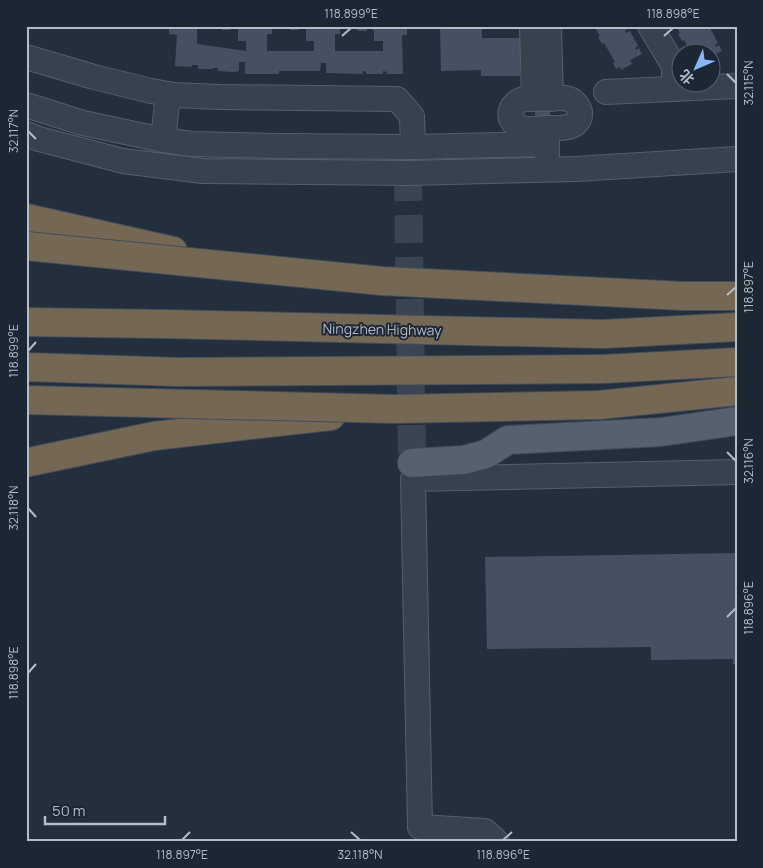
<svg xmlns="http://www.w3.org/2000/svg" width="763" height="868" viewBox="0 0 763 868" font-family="Manrope,'Noto Sans SC',sans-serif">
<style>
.building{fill:#455162}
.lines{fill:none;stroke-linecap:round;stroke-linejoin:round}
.major-tunnel{stroke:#3a4453;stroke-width:28;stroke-dasharray:28 14;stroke-linecap:butt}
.minor-casing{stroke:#565f6c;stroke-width:26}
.major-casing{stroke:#414a57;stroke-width:30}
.highway-casing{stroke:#434c59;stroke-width:30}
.minor{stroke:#38414e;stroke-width:24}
.major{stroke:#56606e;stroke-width:28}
.highway{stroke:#746855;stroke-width:28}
.highway-bridge-casing{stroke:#434c59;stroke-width:30;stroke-linecap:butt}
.highway-bridge{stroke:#746855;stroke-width:28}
.ticks{fill:none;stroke:#b4bcc9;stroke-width:2}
.labels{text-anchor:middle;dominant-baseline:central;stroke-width:4;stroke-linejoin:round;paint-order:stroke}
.street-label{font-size:14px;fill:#b4bcc9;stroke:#1d2633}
.neatline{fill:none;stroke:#b4bcc9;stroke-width:2}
.ticks-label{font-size:12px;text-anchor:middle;fill:#b4bcc9}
</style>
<rect width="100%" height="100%" fill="#242f3e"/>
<g class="building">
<polygon points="169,26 197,26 197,44 246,51 246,41 238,41 238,29 231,29 231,30 222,30 222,26 272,26 272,34 267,34 267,51 314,51 314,41 306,41 306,29 299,29 298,30 290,30 290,26 340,26 340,34 335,34 335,51 383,51 383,41 374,41 374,31 372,29 367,29 367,31 357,31 357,26 407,26 407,35 402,35 403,74 387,74 387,72 383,71 383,74 366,74 366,71 363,71 363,74 326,73 326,63 321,63 320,71 279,71 279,74 245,74 245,62 239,62 239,71 234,72 218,71 218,68 213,68 213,69 198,69 198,65 192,65 192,67 175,66 177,35 169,34"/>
<polygon points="440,26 482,26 482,38 520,38 520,76 481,76 481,70 441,71"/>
<polygon points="594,26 626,26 627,29 625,31 626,33 630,31 638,46 635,48 636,50 639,48 642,54 630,60 632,64 621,70 620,67 616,69 613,63 615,62 604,43 602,44 598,37 600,36"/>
<polygon points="676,26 707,26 705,28 706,30 710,28 718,43 715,45 716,47 719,45 722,51 710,57 710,52 691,52 684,40 682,41 678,34 680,33"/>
<rect x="535" y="107" width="15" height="9"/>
<polygon points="737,553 737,664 733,664 733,659 651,660 651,647 487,649 485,557"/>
</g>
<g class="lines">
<polyline class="major-tunnel" points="408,173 412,463"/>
<defs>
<g id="minor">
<polyline points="532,26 534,99"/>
<polyline points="549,26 551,99"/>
<polyline points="650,26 674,66 674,89"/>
<polyline points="26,57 94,77 151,91 174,95 221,97 397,99 412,116 413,147"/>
<polyline points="606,92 737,86"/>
<polyline points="26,105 83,123 163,140 192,144 278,146 413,147 547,144"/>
<path d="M546,128C538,129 526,131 518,126C504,118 511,102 524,99L565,98C580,100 587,120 571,126C564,129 554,128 546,128L547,155"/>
<polyline points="26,134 39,139 123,161 203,171 408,173 576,169 737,159"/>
<polyline points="163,140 168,94"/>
<polyline points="497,842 485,831 420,827 413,479 737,472"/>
</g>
<polyline id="major" points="412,463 464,460 486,454 508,440 661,432 737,421"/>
<g id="highway">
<polyline points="26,218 173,251"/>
<polyline points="683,296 737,296"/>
<polyline points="603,334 737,327"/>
<polyline points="603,369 737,362"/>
<polyline points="599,405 737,391"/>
<polyline points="26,463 34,461 154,436 331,416"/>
</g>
</defs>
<use href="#minor" class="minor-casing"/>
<use href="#major" class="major-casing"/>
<use href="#highway" class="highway-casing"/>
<use href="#minor" class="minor"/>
<use href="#major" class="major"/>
<use href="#highway" class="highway"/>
<defs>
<g id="highway-bridge">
<polyline points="26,246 382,281 683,296"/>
<polyline points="26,322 163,324 603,334"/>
<polyline points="26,367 179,372 603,369"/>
<polyline points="26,400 394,409 599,405"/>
</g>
</defs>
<use href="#highway-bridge" class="highway-bridge-casing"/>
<use href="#highway-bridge" class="highway-bridge"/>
</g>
<path class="ticks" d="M342,36L351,28M664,36L673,28M727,74L736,83M28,131L36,139M727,295L736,287M28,351L36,342M727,452L736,461M28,508L36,517M727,617L736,608M28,673L36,664M351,832L360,840M182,840L190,832M503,840L512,832"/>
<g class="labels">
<g class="street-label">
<text transform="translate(382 329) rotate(1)">Ningzhen Highway</text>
</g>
</g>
<rect width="763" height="868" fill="none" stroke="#1d2633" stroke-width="55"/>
<g transform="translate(696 68) rotate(225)"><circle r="24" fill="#1d2633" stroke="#59626f"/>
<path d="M0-4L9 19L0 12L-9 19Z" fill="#8ab4f8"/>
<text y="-8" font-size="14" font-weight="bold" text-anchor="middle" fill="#b4bcc9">北</text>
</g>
<path d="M45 816v8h120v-8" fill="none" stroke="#b4bcc9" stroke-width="2.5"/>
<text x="52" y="816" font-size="15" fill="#b4bcc9" stroke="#1d2633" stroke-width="4" paint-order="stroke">50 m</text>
<rect x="28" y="28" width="708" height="812" class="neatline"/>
<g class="ticks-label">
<text x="351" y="18">118.899°E</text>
<text x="673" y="18">118.898°E</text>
<text transform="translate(749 83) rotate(-90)" y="4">32.115°N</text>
<text transform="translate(14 131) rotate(-90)" y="4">32.117°N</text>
<text transform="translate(749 287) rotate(-90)" y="4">118.897°E</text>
<text transform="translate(14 351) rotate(-90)" y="4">118.899°E</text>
<text transform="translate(749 461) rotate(-90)" y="4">32.116°N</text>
<text transform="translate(14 508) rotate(-90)" y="4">32.118°N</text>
<text transform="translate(749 608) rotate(-90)" y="4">118.896°E</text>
<text transform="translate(14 673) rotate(-90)" y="4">118.898°E</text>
<text x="182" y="859">118.897°E</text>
<text x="360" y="859">32.118°N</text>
<text x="503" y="859">118.896°E</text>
</g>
</svg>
